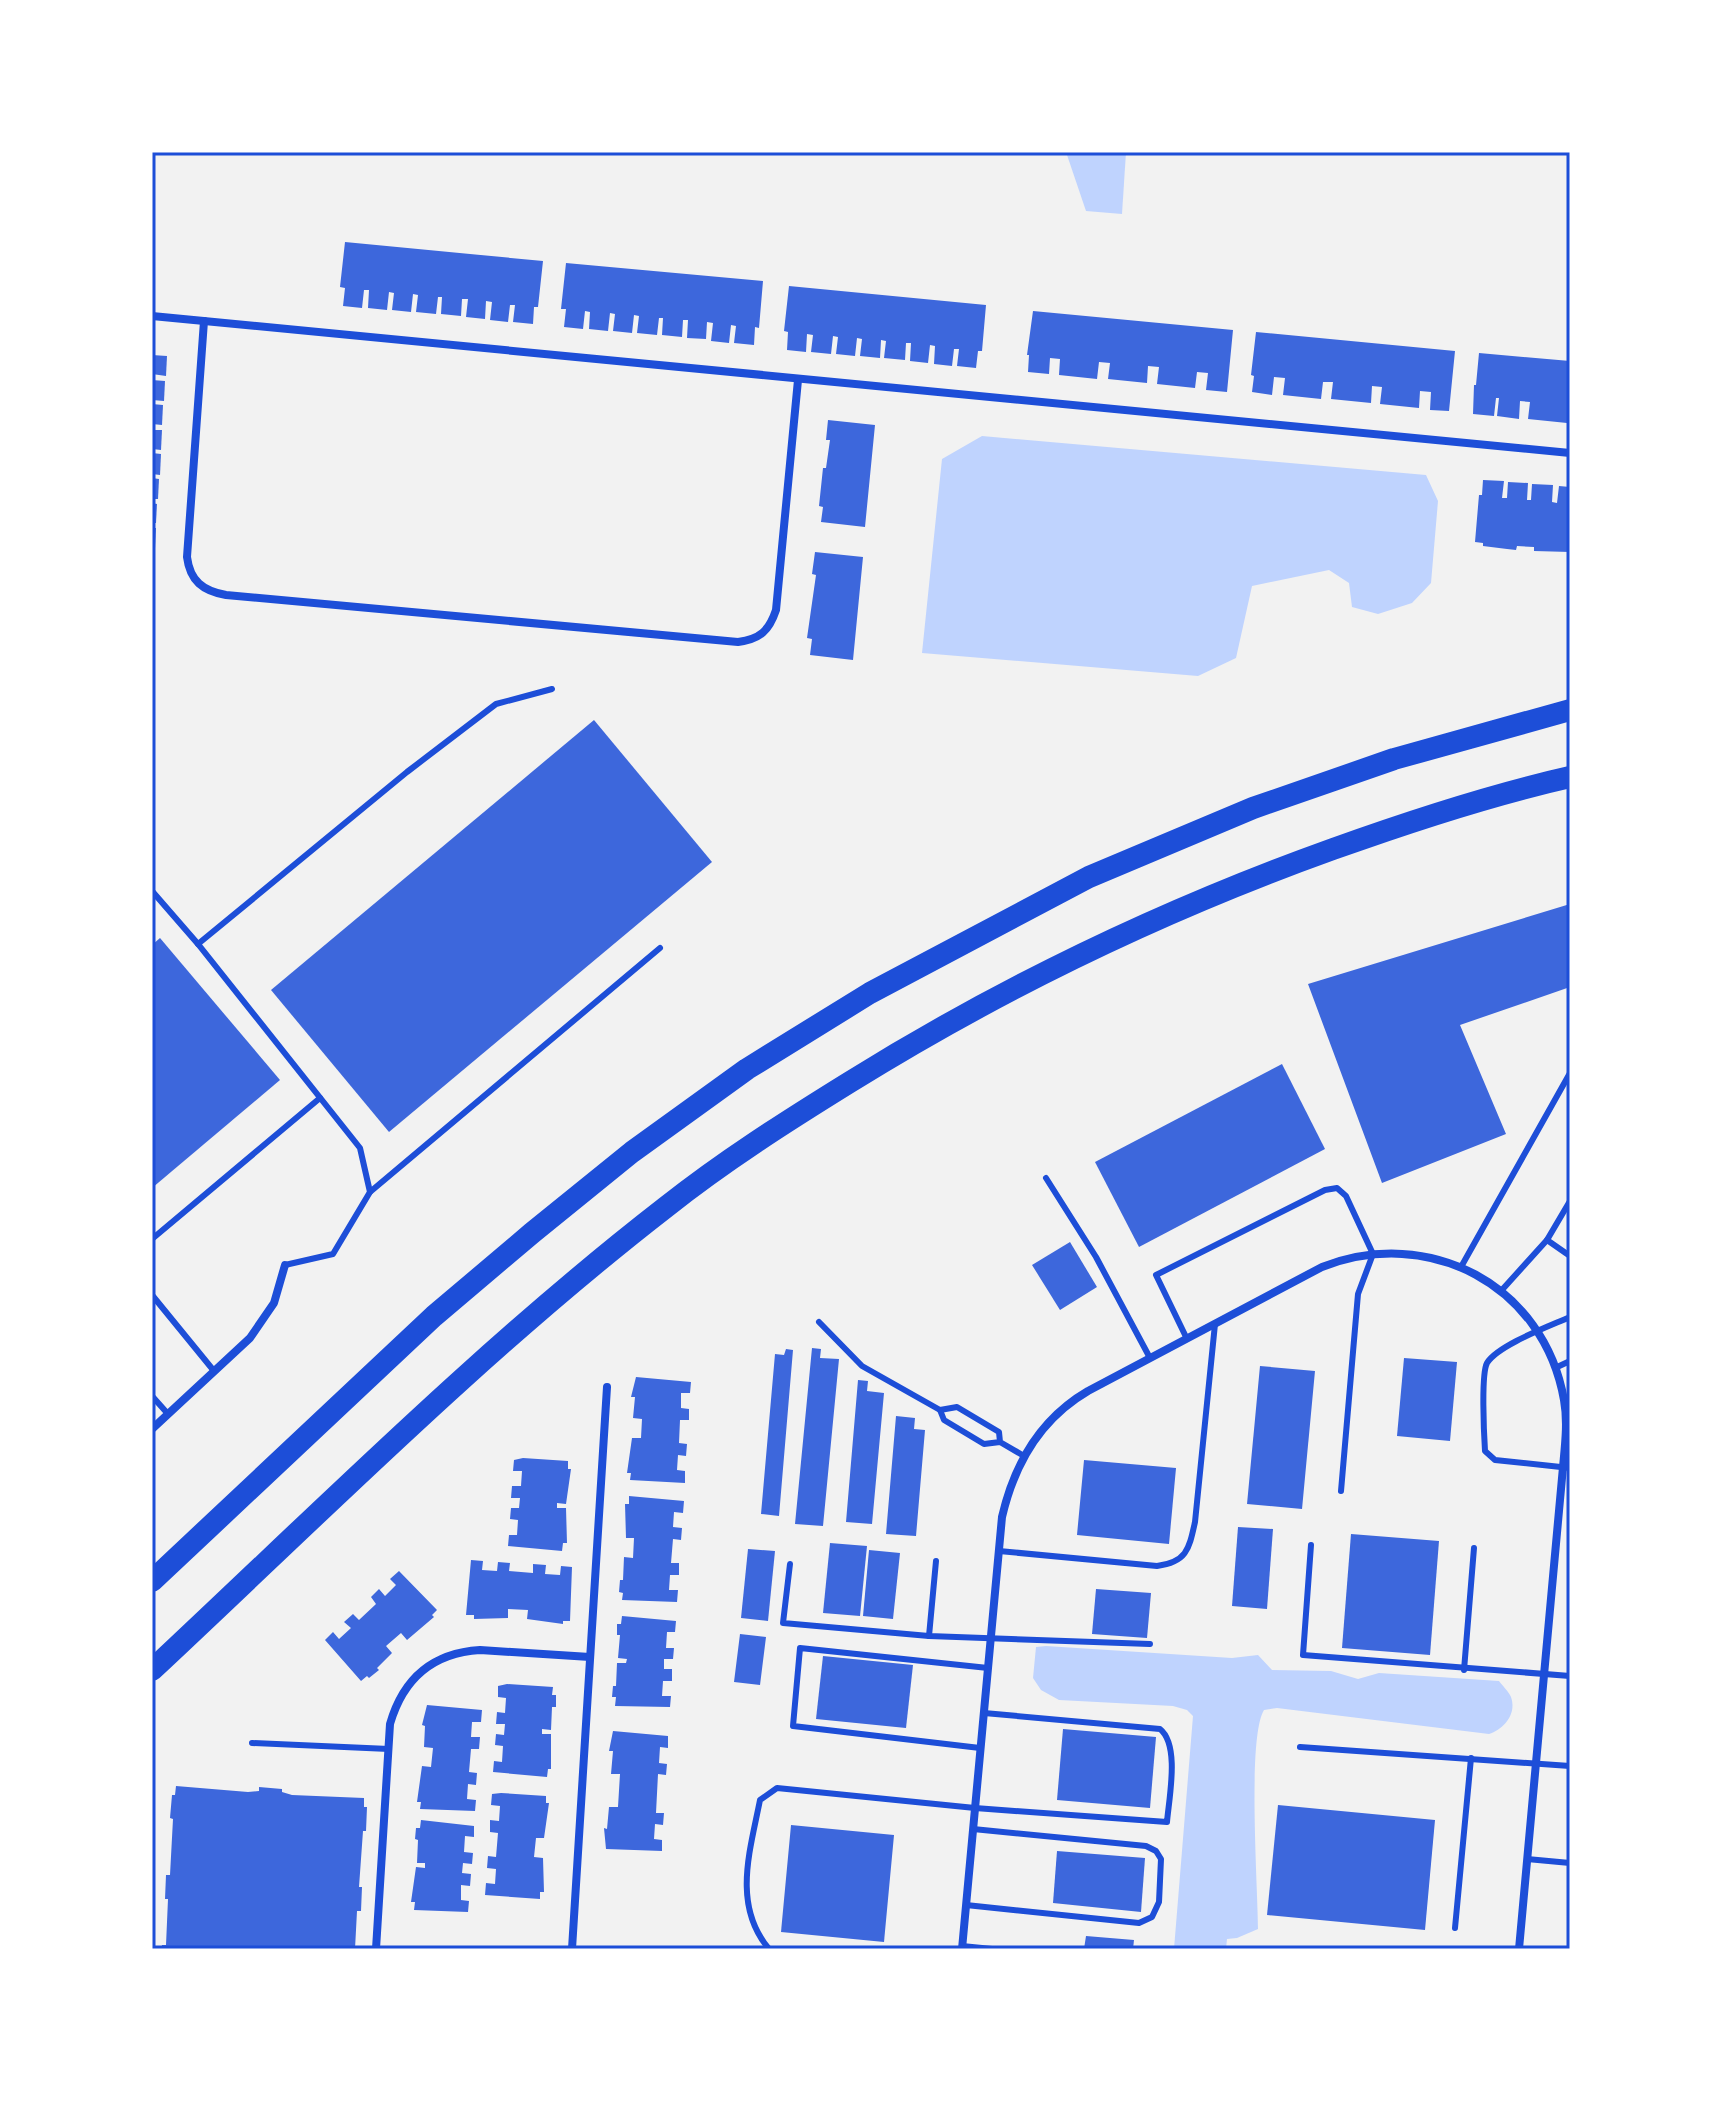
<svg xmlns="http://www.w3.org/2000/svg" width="1722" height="2101" viewBox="0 0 1722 2101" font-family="'Exo 2',sans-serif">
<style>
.water{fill:#bfd3fe}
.building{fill:#3d67dc}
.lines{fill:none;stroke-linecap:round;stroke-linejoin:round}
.service{stroke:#1d4ed8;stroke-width:6}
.minor{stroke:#1d4ed8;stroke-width:8}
.motorway{stroke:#1d4ed8;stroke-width:22}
.neatline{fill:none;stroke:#1d4ed8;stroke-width:3}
</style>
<rect width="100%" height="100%" fill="#f2f2f2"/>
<g class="water">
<polygon points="1066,152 1126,152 1122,214 1086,211"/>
<polygon points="982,436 1426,475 1438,501 1431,583 1412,603 1378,614 1352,607 1349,583 1329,570 1252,586 1236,658 1198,676 922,653 942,459"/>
<path d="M1046,1646L1232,1658L1258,1655L1272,1670L1331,1671L1358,1679L1379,1673L1499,1681C1502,1685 1509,1692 1511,1697C1517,1714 1504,1729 1489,1734L1277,1708L1264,1710C1247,1738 1258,1888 1258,1929L1237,1938L1227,1939L1226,1949H1174L1193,1716L1187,1710L1173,1706L1059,1700L1041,1690L1033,1678L1036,1647Z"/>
</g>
<g class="building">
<polygon points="345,242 543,261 538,307 534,307 533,324 513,322 515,305 510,305 508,322 490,320 492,302 486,301 485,319 466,317 468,299 462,299 461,316 441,314 442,297 438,297 436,314 416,312 418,295 413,294 411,312 392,310 394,293 389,292 387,310 368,308 369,290 364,290 362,308 343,306 345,288 340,287"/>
<polygon points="566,263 763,281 759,328 755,327 754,345 734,343 736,326 731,325 729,343 711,341 713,323 707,322 706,339 687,338 688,320 683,320 682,337 662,335 663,318 659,318 657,335 637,333 639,316 634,315 632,333 613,331 615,314 610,313 608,331 589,329 590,312 585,311 583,329 564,327 566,309 561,309"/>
<polygon points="789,286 986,305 982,351 978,351 976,368 957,366 959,349 954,349 952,366 934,364 935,346 930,345 928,363 910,361 911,343 906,343 905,360 884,358 886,341 881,340 880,358 860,356 862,339 857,338 855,356 836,354 838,337 833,336 831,354 811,352 813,335 807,334 806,352 787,350 788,332 784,331"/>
<polygon points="1033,311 1233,330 1227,392 1206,390 1208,373 1197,372 1195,388 1157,384 1159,367 1148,366 1147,383 1108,379 1110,363 1099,362 1097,379 1059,375 1060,359 1050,358 1049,374 1028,372 1029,355 1027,355"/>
<polygon points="1256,332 1455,351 1449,411 1430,410 1431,392 1420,391 1419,408 1380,404 1382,387 1372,386 1371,403 1331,399 1333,382 1323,382 1321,399 1283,395 1285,378 1274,377 1272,395 1252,392 1254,376 1251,375"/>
<polygon points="1479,353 1570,361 1570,406 1567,423 1528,419 1530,402 1520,401 1519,419 1497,416 1499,398 1496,398 1494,416 1473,414 1474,385 1476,385"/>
<polygon points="152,355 167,356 166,376 152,374"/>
<polygon points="152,380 165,381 164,401 152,400"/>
<polygon points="152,404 163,405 162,425 152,424"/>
<polygon points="828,420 875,425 865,527 821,522 823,507 819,506 823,468 826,468 830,440 826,440"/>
<polygon points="152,430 162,430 161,450 152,449"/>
<polygon points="152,453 161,454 160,475 152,474"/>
<polygon points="152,478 159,479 158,499 152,499"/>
<polygon points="1483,480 1504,481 1502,498 1507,498 1508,482 1528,483 1527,500 1531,500 1532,484 1553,485 1552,502 1557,503 1559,486 1570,487 1570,552 1534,551 1534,547 1517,546 1516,550 1507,549 1483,546 1483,543 1475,542 1479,495 1482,495"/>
<polygon points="152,503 157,504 156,523 152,523"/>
<polygon points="152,528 156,528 155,548 152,548"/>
<polygon points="815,552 863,557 853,660 810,655 812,639 807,638 816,575 812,574"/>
<polygon points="594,720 712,862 389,1132 271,990"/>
<polygon points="1570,904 1570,987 1460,1025 1506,1134 1382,1183 1308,984"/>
<polygon points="160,938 280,1080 152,1188 152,945"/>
<polygon points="1282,1064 1325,1149 1139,1247 1095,1162"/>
<polygon points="1070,1242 1097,1287 1060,1310 1032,1265"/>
<polygon points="812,1348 821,1349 820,1358 839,1359 823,1526 795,1524"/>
<polygon points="786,1349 793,1350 779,1516 761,1514 775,1354 784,1355"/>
<polygon points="1404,1358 1457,1362 1450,1441 1397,1436"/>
<polygon points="1260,1366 1315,1371 1302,1509 1247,1504"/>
<polygon points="636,1377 691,1382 690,1393 681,1393 681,1408 689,1409 689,1420 680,1420 679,1443 687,1444 686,1456 678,1455 677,1470 685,1471 685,1483 630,1480 631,1473 627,1473 632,1438 641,1438 642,1419 633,1418 635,1397 631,1397"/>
<polygon points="858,1380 868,1381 867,1391 884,1393 872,1524 846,1522"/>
<polygon points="896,1416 915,1418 914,1429 925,1430 916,1536 886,1534"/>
<polygon points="523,1458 568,1461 568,1469 571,1469 566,1504 557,1503 557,1508 566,1508 567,1543 563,1543 562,1551 508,1546 509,1535 517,1535 518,1520 510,1519 511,1508 519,1508 520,1498 511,1498 512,1486 521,1486 522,1471 513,1471 514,1460"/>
<polygon points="1084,1460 1176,1468 1169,1544 1077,1535"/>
<polygon points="629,1496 684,1501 683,1513 674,1512 673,1527 682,1528 681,1540 673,1539 671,1563 679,1563 679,1575 670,1575 669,1590 678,1590 677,1602 622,1600 623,1593 619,1592 620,1580 623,1580 624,1557 633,1558 634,1538 626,1538 625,1504 629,1504"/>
<polygon points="1238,1527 1273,1529 1267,1609 1232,1606"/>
<polygon points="1351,1534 1439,1541 1430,1655 1342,1648"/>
<polygon points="830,1543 867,1546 860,1616 823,1613"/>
<polygon points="748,1549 775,1551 768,1621 741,1618"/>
<polygon points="869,1550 900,1553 893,1619 863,1616"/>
<polygon points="471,1560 483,1561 482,1570 497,1571 498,1562 510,1563 509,1571 533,1573 533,1564 546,1565 545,1574 560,1575 561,1566 572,1567 570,1621 563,1621 563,1624 527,1619 528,1610 508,1609 508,1618 474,1619 474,1615 466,1615"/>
<polygon points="399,1571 437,1610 432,1615 434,1617 407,1640 401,1633 386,1646 392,1653 377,1668 379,1670 369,1678 367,1676 361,1681 325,1640 333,1632 339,1639 351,1628 344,1622 353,1614 359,1620 376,1604 371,1597 379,1589 385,1596 396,1585 390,1579"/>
<polygon points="1096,1589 1151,1593 1147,1638 1092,1634"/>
<polygon points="622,1616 676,1621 675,1632 667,1632 666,1648 674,1648 673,1659 664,1659 664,1669 672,1669 672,1681 663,1681 662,1696 671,1696 670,1707 615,1706 616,1697 612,1697 613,1686 616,1686 617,1663 626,1663 627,1659 618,1658 620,1635 617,1635 617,1624 621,1624"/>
<polygon points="740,1634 766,1637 760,1685 734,1682"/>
<polygon points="823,1656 913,1665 906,1728 816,1719"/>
<polygon points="507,1684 553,1687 552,1695 556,1695 556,1707 552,1707 551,1730 542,1729 542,1734 551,1734 551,1769 548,1769 547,1777 493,1772 494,1761 502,1762 503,1746 495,1745 496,1734 504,1735 505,1724 496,1724 497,1712 505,1713 506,1698 498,1697 498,1686"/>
<polygon points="427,1705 482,1710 481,1722 472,1722 471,1737 480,1737 479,1749 471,1749 469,1772 477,1773 476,1785 468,1784 467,1799 476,1800 475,1811 420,1809 421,1802 417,1802 422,1766 431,1767 433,1748 424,1747 425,1726 422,1725"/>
<polygon points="1063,1729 1156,1737 1150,1808 1057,1800"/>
<polygon points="613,1731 668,1736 668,1748 660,1747 659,1763 667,1764 666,1775 658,1774 656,1813 664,1813 663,1825 655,1824 654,1839 662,1840 662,1851 606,1849 604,1828 607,1829 609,1807 618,1807 620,1774 611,1774 613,1751 609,1751"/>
<polygon points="176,1786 248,1792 259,1791 259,1787 282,1789 282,1792 292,1795 364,1798 364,1807 367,1807 366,1831 363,1831 359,1887 362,1887 361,1911 357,1911 355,1949 161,1949 162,1945 166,1945 168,1899 165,1899 166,1875 170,1875 173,1819 170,1818 172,1795 175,1795"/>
<polygon points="501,1793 546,1796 546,1803 549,1803 544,1838 536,1838 534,1857 543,1858 544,1892 540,1892 540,1899 485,1895 486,1883 495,1884 496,1869 487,1868 488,1856 496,1857 498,1833 490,1832 490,1820 499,1821 500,1806 491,1805 492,1794"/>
<polygon points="1278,1805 1435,1820 1425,1930 1267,1915"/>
<polygon points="421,1820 474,1826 474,1837 465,1836 464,1852 473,1853 472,1864 463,1863 462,1873 471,1874 470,1886 461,1885 461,1900 469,1901 468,1912 414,1910 415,1902 411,1902 416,1867 425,1868 425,1863 417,1863 418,1840 415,1839 416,1828 420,1828"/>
<polygon points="791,1825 894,1835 884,1942 781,1932"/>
<polygon points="1057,1851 1145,1858 1141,1912 1053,1903"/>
<polygon points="1086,1936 1134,1940 1133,1949 1084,1949"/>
</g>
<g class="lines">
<g class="service">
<polyline points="152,891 198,944 360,1148 370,1192 333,1254 285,1265"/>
<polyline points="198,944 407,772 496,704 552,689"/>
<polyline points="1046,1178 1096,1257 1150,1358"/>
<polyline points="370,1192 660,948"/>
<polyline points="152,1239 320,1098"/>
<polyline points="1547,1240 1570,1256"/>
<polyline points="1461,1267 1570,1073"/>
<polyline points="1501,1291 1547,1240 1570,1201"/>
<polyline points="152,1295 214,1371"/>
<path d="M1570,1317C1550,1326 1498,1345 1487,1363C1481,1374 1484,1435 1485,1451L1495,1460L1570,1468"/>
<polyline points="819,1322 862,1366 940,1410"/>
<polyline points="1187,1339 1156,1275 1325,1190 1337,1188 1346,1196 1373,1254 1358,1294 1341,1491"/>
<polyline points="1555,1368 1570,1361"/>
<polyline points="152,1396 168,1414"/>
<polyline points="1000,1442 999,1432 957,1407 940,1410 944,1420 984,1444 1000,1442 1024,1456"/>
<polyline points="1311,1545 1303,1655 1570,1676"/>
<path d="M999,1551L1157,1566C1187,1562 1189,1549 1195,1522L1215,1324"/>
<polyline points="790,1564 783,1623 929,1636 1150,1644"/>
<polyline points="929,1636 936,1561"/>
<polyline points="1464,1670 1474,1548"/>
<polyline points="252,1743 389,1749"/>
<polyline points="1300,1747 1570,1766"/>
<polyline points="980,1748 793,1726 800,1648 988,1668"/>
<polyline points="1527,1859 1570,1863"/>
<polyline points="966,1905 1139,1923 1152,1917 1159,1902 1161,1859 1156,1851 1146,1846 973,1829"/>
<polyline points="1455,1928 1471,1758"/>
<polyline points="962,1946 992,1949"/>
<path d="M769,1949C732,1905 750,1851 760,1800L777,1788L975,1808L1167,1822C1169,1798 1180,1745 1160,1729L984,1713"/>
</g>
<g class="minor">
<polyline points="152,316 1570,453"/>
<path d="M204,321L187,557C190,581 203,591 226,595L738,642C760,639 769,631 776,610L798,380"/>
<polyline points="152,1429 250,1338 274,1303 285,1265"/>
<path d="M376,1949L390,1724C403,1679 432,1653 480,1650L590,1657"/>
<polyline points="572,1949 607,1387"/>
<path d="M962,1949L1002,1517C1014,1465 1040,1419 1088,1391L1322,1267C1429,1225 1544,1285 1564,1400C1568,1422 1565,1445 1563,1467L1519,1949"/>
</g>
<g class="motorway">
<polyline points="152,1581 434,1316 532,1233 632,1152 747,1069 870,993 1089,877 1253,808 1394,759 1570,710"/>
<path d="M152,1670C320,1513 484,1348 666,1207C724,1161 787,1121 850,1082C1003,987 1163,910 1333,849C1411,821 1490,795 1570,777"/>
</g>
</g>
<rect width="1722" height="2101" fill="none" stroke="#ffffff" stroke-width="308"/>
<rect x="154" y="154" width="1414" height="1793" class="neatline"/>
</svg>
